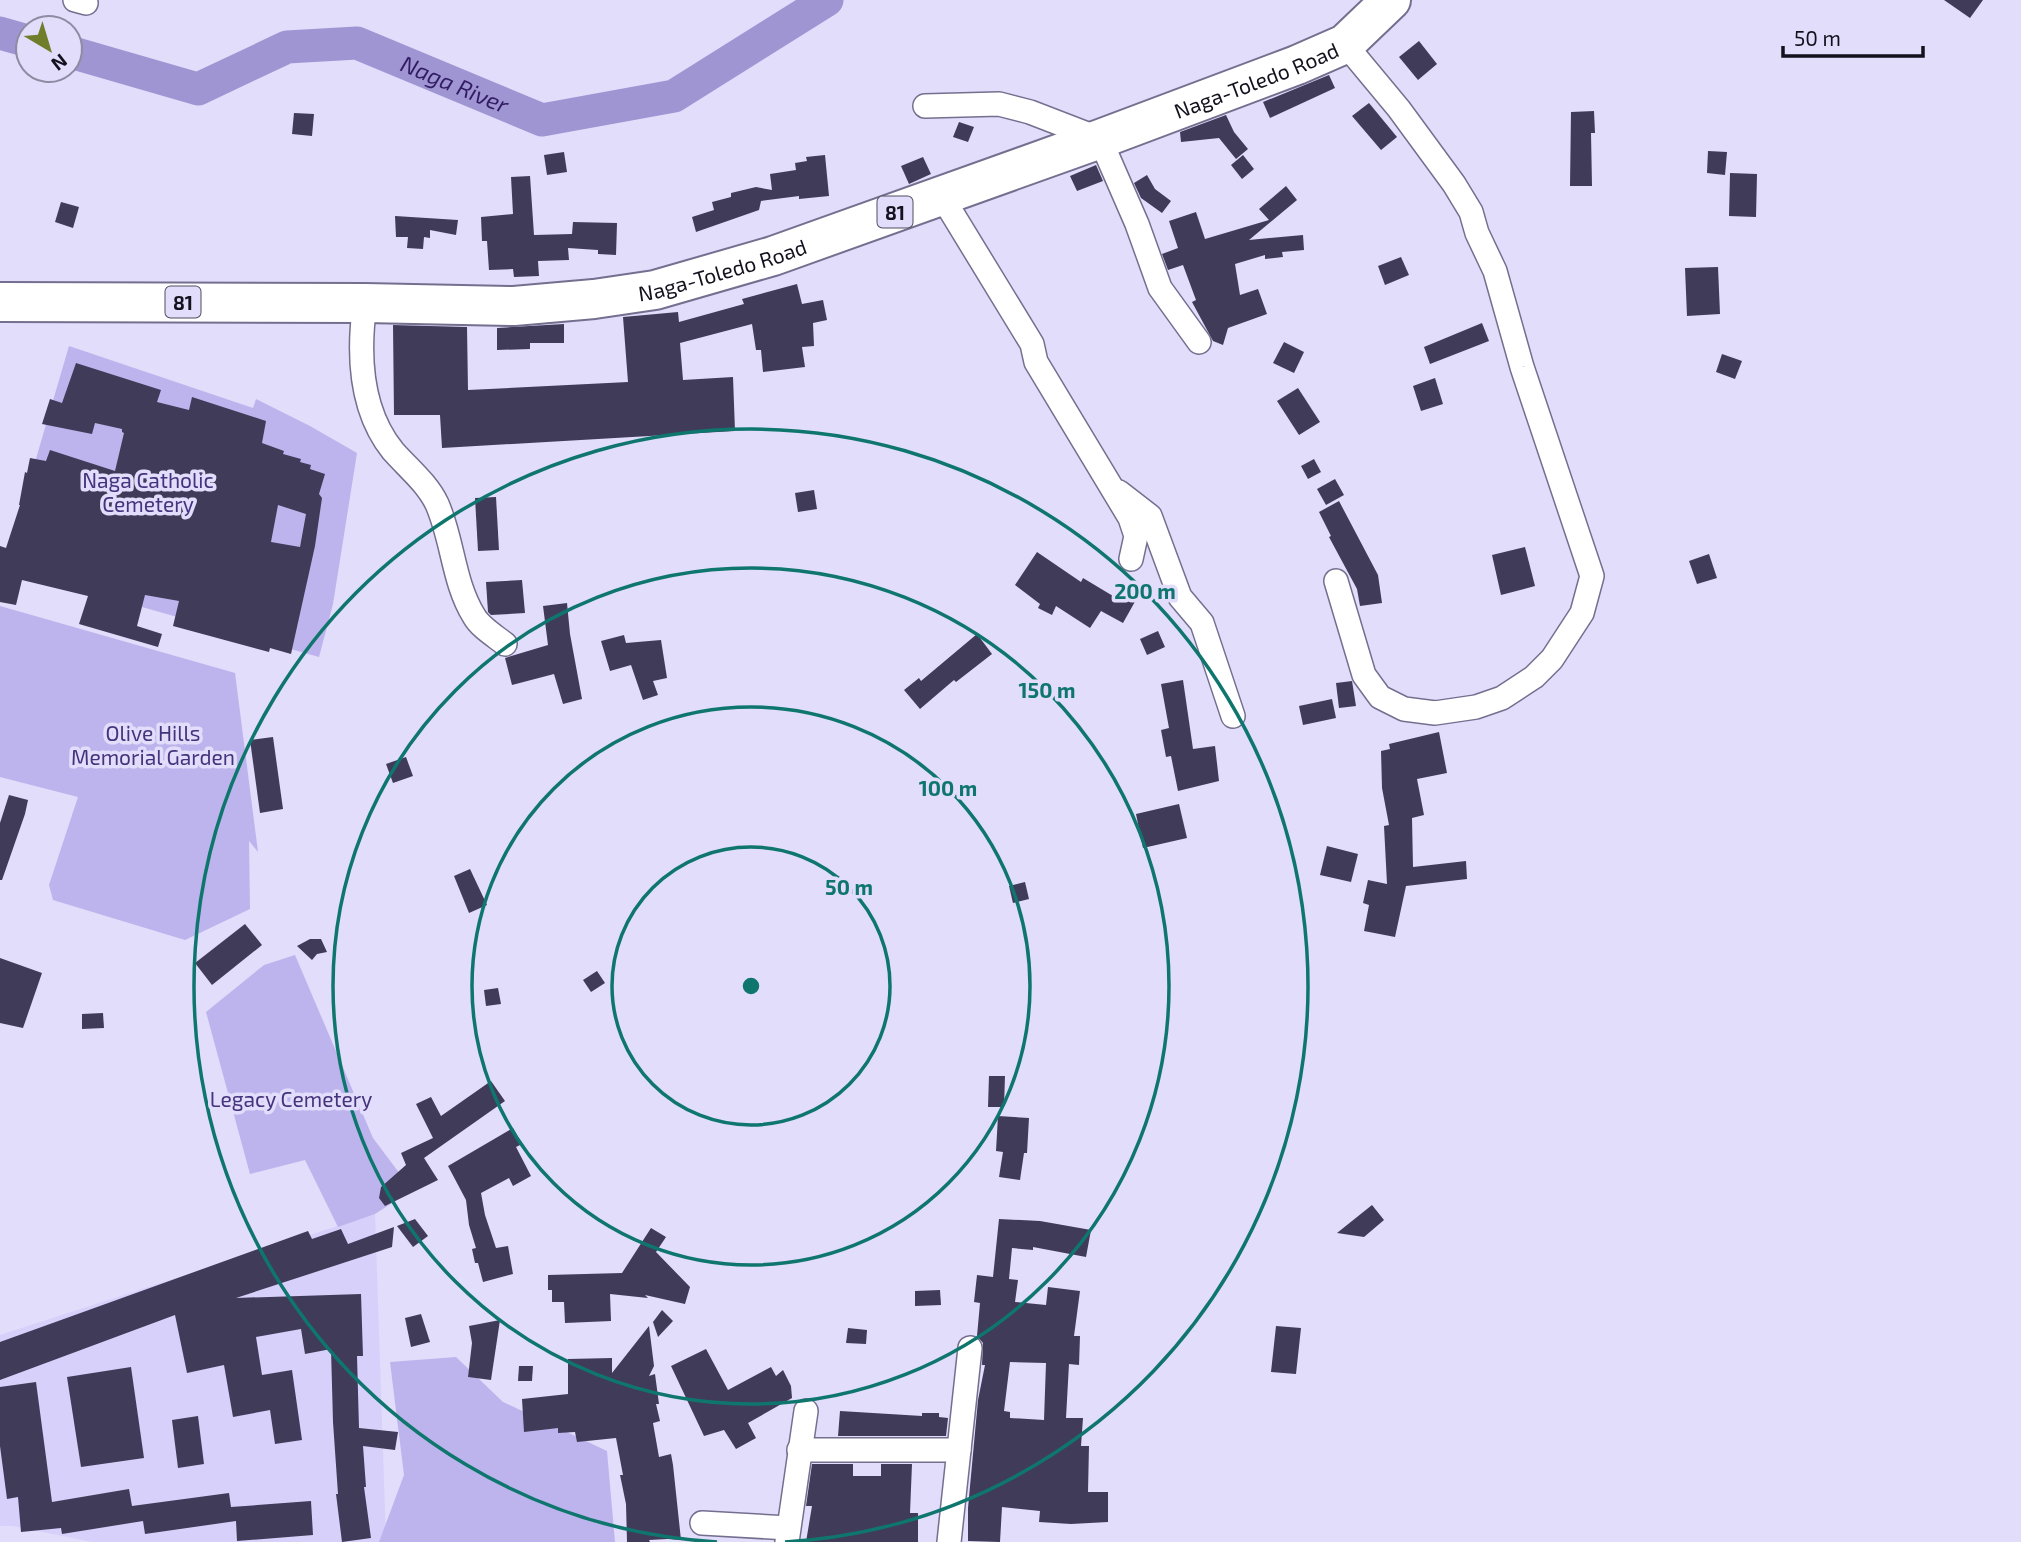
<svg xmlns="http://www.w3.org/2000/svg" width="2021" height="1542" viewBox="0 0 2021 1542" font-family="'Exo 2',sans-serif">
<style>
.built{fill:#d6d0fa}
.green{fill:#bdb4ed}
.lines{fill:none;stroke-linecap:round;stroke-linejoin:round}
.river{stroke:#a095d3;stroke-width:33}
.building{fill:#403b58;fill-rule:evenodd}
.street-casing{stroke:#746f8f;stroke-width:26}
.highway-casing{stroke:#746f8f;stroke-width:42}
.street{stroke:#fff;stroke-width:23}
.highway{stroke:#fff;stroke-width:38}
.ring{fill:none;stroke:#0f766e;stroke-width:3.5}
.labels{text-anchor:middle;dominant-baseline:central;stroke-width:7;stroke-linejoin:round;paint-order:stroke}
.shield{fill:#e1ddfa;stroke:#514e5f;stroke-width:2}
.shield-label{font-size:19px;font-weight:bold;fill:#13111d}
.street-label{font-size:21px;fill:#13111d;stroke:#e1ddfa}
.park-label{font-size:21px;fill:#46337d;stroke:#e1ddfa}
.water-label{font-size:23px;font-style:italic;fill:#321c64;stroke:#e1ddfa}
.centre{fill:#0f766e;stroke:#e1ddfa;stroke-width:3.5}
.ring-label{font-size:21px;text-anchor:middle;font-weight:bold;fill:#0f766e;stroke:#e1ddfa;stroke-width:7;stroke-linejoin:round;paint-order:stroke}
</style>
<rect width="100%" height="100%" fill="#e1ddfa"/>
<polygon class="built" points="375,1214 386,1542 92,1542 13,1526 0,1526 0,1335"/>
<g class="green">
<polygon points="69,346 253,408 256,399 310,426 357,453 333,604 319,657 4,568"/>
<polygon points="0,606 235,673 258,852 249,841 250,909 185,940 53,900 49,885 78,797 0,777"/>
<polygon points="295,955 373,1138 412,1190 375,1214 338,1227 305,1160 250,1174 206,1012 264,965"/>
<polygon points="456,1357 503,1402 607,1451 615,1542 379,1542 404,1475 390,1362"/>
</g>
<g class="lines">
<g class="river">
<polyline points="0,33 28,41"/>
<path id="s1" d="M70,52L198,89L287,47L357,43L542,120L674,96L827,0"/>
</g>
</g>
<g class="building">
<polygon points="1944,0 1983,0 1970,18"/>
<polygon points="1419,41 1437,64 1418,80 1399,57"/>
<polygon points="1329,75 1335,88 1270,118 1263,102"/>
<polygon points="1369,103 1397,137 1381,150 1352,116"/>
<polygon points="1594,111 1595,133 1591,133 1592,186 1570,186 1571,112"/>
<polygon points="294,113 314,114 312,136 292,134"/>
<polygon points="1226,115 1234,132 1248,149 1236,159 1219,138 1181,142 1180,132"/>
<polygon points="959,122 974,127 968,142 953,137"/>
<polygon points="1708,151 1727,152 1725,175 1707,173"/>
<polygon points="564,152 567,172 547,175 544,155"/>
<polygon points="825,155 829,196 799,199 799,196 761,201 759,210 696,232 692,217 714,210 712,202 731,197 731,193 756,187 772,190 770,174 796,170 795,163 807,161 806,157"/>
<polygon points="1243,155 1254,169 1242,179 1231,165"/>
<polygon points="923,157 931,174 909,184 901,166"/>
<polygon points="1096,165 1103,181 1077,191 1070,176"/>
<polygon points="1730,173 1757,174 1756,217 1729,216"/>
<polygon points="1147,175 1155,189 1171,201 1162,213 1141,198 1134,183"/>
<polygon points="530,176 534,235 572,234 573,222 617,223 616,255 598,254 598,250 568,248 569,260 538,261 539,276 514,277 513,269 489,270 487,241 482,241 481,217 513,214 511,177"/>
<polygon points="1286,186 1297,200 1249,240 1303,235 1304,250 1282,252 1283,257 1265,259 1265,255 1235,264 1240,295 1258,289 1267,314 1228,328 1223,345 1213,341 1192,302 1196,300 1183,265 1168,270 1162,254 1178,248 1169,221 1196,212 1205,239 1269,220 1259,209"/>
<polygon points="61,202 79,207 73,228 55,222"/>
<polygon points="395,216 458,220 456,235 430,230 430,238 424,237 423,249 407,248 408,237 396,237"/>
<polygon points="1401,257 1409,275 1385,285 1378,266"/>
<polygon points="1718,267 1720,314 1687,316 1685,268"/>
<polygon points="797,284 802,304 823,300 827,320 813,323 814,346 802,347 805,367 763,372 761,350 756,350 752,324 680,343 683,380 733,377 735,431 442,448 440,415 394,415 393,325 467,327 468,390 628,382 623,317 678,312 679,322 744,304 742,299"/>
<polygon points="1482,323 1489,341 1430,364 1424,347"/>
<polygon points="564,324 564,343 530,343 530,349 497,350 497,328"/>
<polygon points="1284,342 1304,352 1294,373 1273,363"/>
<polygon points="1722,354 1742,361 1735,379 1716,372"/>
<path d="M76,363L161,390L157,402L189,410L192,397L266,421L262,443L284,451L283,454L301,459L300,462L311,465L310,469L325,474L319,494L322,498L315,546L291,654L270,648L269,652L173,626L179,601L145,595L137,626L162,634L158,647L79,624L88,596L22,580L16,605L0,602V546L6,548L20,505H19L25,472L27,473L30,458L46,461L50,450L115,471L124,433L122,432V429L95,423L92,434L42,424L50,399L62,403ZM278,505L306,514L300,547L271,542Z"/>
<polygon points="1435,378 1443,404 1421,411 1413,386"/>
<polygon points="1298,388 1320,422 1299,435 1277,401"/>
<polygon points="1314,459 1321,472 1308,479 1301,466"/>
<polygon points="1335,479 1344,495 1326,505 1317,489"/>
<polygon points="814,490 817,509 798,512 795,493"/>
<polygon points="496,497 499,550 478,551 475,498"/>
<polygon points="1339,501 1378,575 1382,603 1360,606 1357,589 1329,537 1331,536 1319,512"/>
<polygon points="1525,547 1535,586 1501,595 1492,555"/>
<polygon points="1037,552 1081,582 1083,578 1113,596 1118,588 1137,598 1123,623 1101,611 1090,628 1056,606 1052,615 1038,608 1040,604 1015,585"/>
<polygon points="1709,554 1717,578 1697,584 1689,561"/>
<polygon points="522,580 525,613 491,615 488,612 486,582"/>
<polygon points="567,603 570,634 582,699 563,704 554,674 512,685 505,658 548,645 543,606"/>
<polygon points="1158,631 1165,647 1147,655 1140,639"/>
<polygon points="977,634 992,654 956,682 954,680 920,709 904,690 919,678 921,681"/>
<polygon points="624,635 626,643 661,640 667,678 653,681 658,695 643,700 631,665 610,671 601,641"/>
<polygon points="1183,680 1193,749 1215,746 1219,781 1178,791 1171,756 1166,757 1161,730 1169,728 1161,684"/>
<polygon points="1352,681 1356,706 1339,708 1336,683"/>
<polygon points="1332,699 1336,718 1303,725 1299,706"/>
<polygon points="1439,732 1447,773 1417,779 1424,815 1412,818 1413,867 1466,861 1467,879 1406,886 1395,937 1364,931 1369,905 1363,903 1368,880 1387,884 1384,826 1389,825 1382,788 1381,751 1390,749 1389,744"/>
<polygon points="273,737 283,809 260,813 250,740"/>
<polygon points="406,757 413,776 393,783 386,764"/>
<polygon points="9,795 28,800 25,814 2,880 0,880 0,823"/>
<polygon points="1179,804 1187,838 1143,848 1136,814"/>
<polygon points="1327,846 1358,854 1351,882 1320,875"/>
<polygon points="470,869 487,905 469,913 454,876"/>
<polygon points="1025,882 1029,899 1013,903 1009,886"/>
<polygon points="245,924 262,945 212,985 195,963"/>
<polygon points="310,939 321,939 327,952 317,954 312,960 297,946"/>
<polygon points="0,958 42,973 23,1028 0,1023"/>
<polygon points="597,971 605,983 591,992 583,980"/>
<polygon points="498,988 501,1004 486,1006 484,990"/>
<polygon points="103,1013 104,1028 82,1029 82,1014"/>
<polygon points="989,1076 1005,1076 1004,1107 988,1107"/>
<polygon points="491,1081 505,1101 424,1158 438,1180 385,1206 379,1198 381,1187 406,1165 401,1153 433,1138 416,1104 431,1097 441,1116"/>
<polygon points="998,1116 1029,1118 1027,1153 1024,1153 1020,1180 999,1177 1003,1152 996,1151"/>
<polygon points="513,1128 522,1144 516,1147 531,1176 513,1186 509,1178 481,1193 485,1215 496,1248 508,1246 513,1274 483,1282 478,1263 475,1263 472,1249 476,1248 469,1225 466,1200 448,1166"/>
<polygon points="1372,1205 1384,1220 1364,1237 1337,1233"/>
<polygon points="415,1219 428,1236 413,1247 397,1226"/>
<path d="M999,1219L1040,1221L1091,1230L1086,1257L1033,1247V1250L1012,1248L1009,1279L1018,1280L1015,1302L1046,1305L1048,1287L1080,1291L1074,1336H1080L1079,1365L1069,1364L1066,1418H1083L1081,1446H1089L1088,1492H1108V1522L1071,1524L1039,1522L1040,1511L1002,1507L1000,1542L968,1541V1508L978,1400L985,1365H982L983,1343L977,1336L980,1303L974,1302L977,1275L993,1277ZM1010,1362L1046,1363L1044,1420L1010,1418V1412L1004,1411Z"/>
<polygon points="394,1227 392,1247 236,1298 361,1294 363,1356 357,1356 359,1428 398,1432 395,1450 363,1446 366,1487 364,1487 371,1538 342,1542 336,1494 338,1494 333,1422 331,1349 305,1354 301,1329 256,1337 262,1375 292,1370 302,1440 275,1444 270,1410 233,1417 224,1365 187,1373 175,1315 0,1380 0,1342 308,1231 312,1239 341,1229 348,1244"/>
<polygon points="651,1228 666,1237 656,1252 690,1287 685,1304 645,1295 648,1298 610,1294 611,1321 565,1323 564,1302 552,1302 552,1290 548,1290 548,1275 622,1273"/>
<polygon points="940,1290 941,1305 915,1306 915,1291"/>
<polygon points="662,1310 673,1321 658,1337 653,1322"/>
<polygon points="421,1314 430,1342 411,1347 405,1318"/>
<polygon points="500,1320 491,1380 468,1377 472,1343 469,1326"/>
<polygon points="649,1326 654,1366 649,1376 655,1374 659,1404 656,1404 660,1421 653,1423 659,1457 671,1454 673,1465 681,1540 668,1539 649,1540 650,1542 627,1542 626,1504 620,1475 623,1475 616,1438 577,1442 575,1432 558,1433 558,1428 524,1432 522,1399 568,1394 568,1359 612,1358 612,1373"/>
<polygon points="1276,1326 1301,1328 1296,1374 1271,1372"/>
<polygon points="848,1328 867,1330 866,1344 846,1343"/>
<polygon points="706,1349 728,1390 771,1367 776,1376 783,1370 791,1386 792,1398 748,1423 756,1438 736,1449 724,1430 704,1436 671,1366"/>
<polygon points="519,1366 533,1366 532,1381 518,1381"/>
<polygon points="131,1367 144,1458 81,1467 67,1377"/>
<polygon points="36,1382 52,1502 129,1489 132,1506 229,1493 231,1507 311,1501 313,1535 237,1541 236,1521 145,1534 143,1521 62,1534 61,1528 21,1532 18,1497 7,1499 0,1446 0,1387"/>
<polygon points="840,1411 922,1416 922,1413 939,1413 939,1417 948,1418 946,1436 838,1436"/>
<polygon points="198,1416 204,1464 178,1468 172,1420"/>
<polygon points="812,1464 853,1464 853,1476 881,1476 881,1464 912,1464 910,1513 918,1513 918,1542 806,1542 812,1506 806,1506"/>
</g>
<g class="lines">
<defs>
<g id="street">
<polyline points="75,0 86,3"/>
<polyline points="925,106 999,104 1030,112 1100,139 1137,224 1160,288 1199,342"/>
<polyline points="941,195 1032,344 1036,362 1130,518 1136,536 1131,559"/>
<path d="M365,303C358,352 360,410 393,451C408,468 427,483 437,504C453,540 453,582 474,616C480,627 495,636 505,644"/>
<polyline points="1119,492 1150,516 1180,597 1202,623 1233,716"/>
<polyline points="1336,581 1364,675 1380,697 1404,709 1435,713 1476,707 1502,698 1534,677 1552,659 1582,613 1592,576 1522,367 1495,271 1477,233 1471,212 1454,184 1399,109 1345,44"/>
<polyline points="799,1450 959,1450"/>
<polyline points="702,1523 788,1528"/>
<polyline points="787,1542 806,1411"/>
<polyline points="949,1542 970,1348"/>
</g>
<g id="highway">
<path id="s2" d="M0,302L365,303L514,306L594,299L655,290L773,256L1100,139L1297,65L1345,44L1391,0"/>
</g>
</defs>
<use href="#street" class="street-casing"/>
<use href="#highway" class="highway-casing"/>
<use href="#street" class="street"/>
<use href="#highway" class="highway"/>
</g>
<g class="ring">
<circle cx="751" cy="986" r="139"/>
<circle cx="751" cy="986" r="279"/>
<circle cx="751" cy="986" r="418"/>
<path d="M717 1542A557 557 0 1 1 785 1542"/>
</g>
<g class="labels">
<g class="shield">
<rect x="877.5" y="196.5" width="35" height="31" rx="5"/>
<rect x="165.5" y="286.5" width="35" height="31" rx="5"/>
</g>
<g class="shield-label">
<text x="895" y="212">81</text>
<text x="183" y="302">81</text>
</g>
<g class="street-label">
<text stroke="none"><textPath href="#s2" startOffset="1293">Naga-Toledo Road</textPath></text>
<text stroke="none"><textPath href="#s2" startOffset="726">Naga-Toledo Road</textPath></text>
</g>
<g class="park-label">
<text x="148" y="479">Naga Catholic<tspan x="148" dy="24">Cemetery</tspan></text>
<text x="153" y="732">Olive Hills<tspan x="153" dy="24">Memorial Garden</tspan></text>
<text x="291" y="1098">Legacy Cemetery</text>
</g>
<g class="water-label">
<text stroke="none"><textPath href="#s1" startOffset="408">Naga River</textPath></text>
</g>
</g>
<circle cx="751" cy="986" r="10" class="centre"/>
<g class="ring-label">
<text x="1145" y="599">200 m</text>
<text x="1047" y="698">150 m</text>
<text x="948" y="796">100 m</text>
<text x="849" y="895">50 m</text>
</g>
<g transform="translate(49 49) rotate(142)"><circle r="33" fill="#e1ddfa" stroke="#8f8ba2" stroke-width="2"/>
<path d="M0-5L12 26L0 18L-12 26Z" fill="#707d2a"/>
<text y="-10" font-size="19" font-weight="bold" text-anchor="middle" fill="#13111d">N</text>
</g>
<path d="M1783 46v10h140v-10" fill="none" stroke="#13111d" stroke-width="3.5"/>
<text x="1794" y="46" font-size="21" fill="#13111d" stroke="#e1ddfa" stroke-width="5" paint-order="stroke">50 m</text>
</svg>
